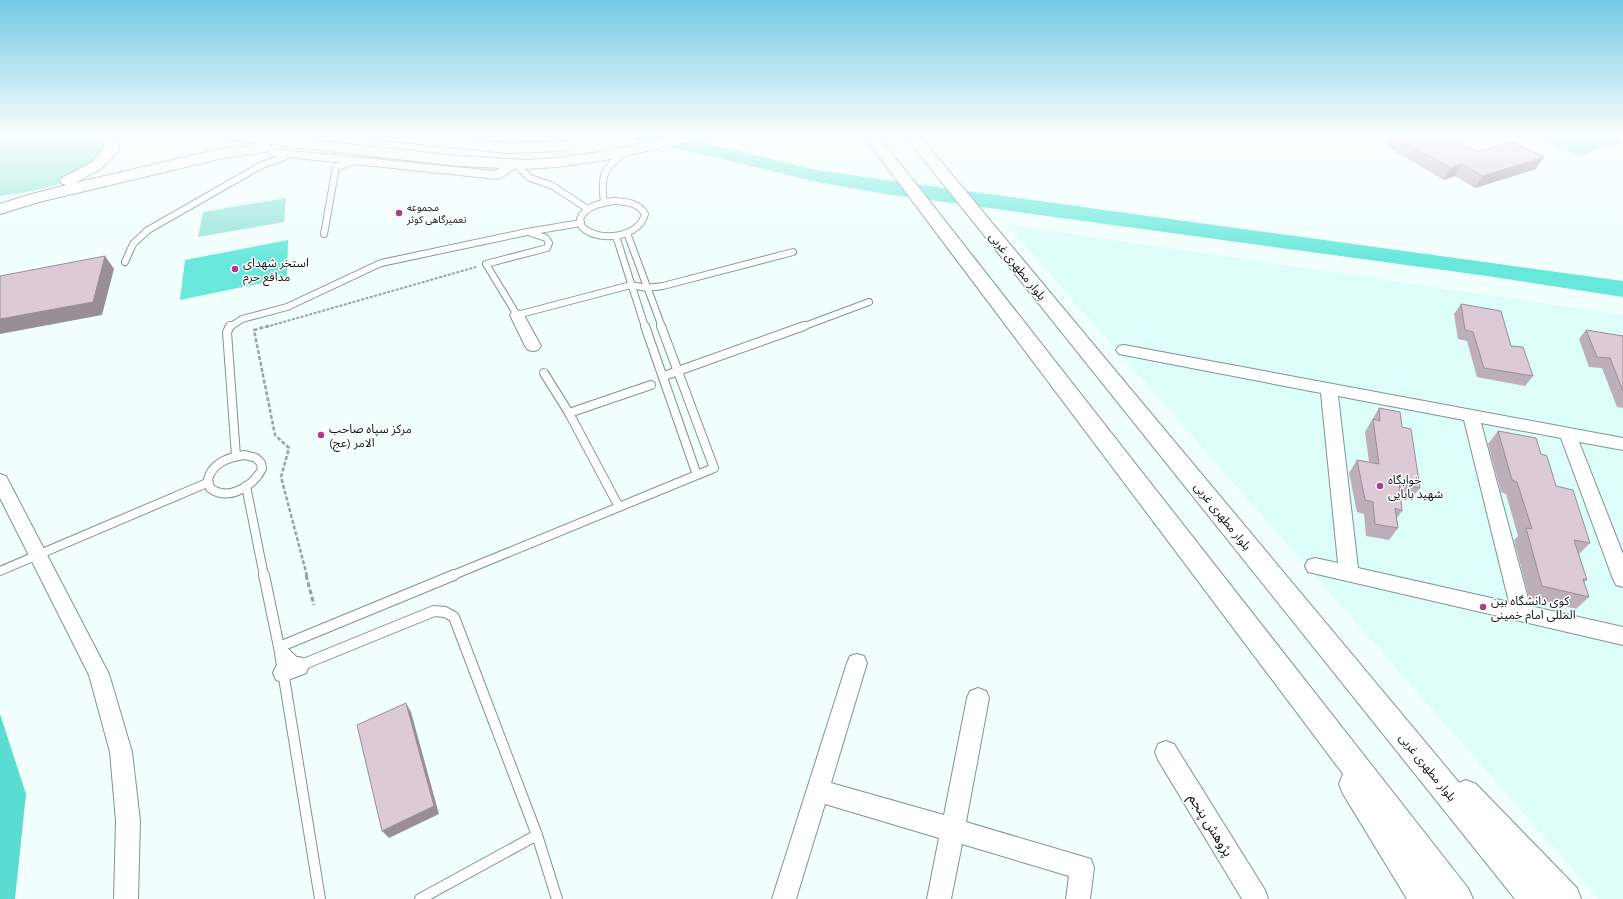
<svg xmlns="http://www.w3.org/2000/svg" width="1623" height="899" viewBox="0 0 1623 899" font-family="'IBM Plex Sans','Noto Sans Arabic',sans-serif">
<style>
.built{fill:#dcfdf8}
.green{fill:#97e4db}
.forest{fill:#5adcd0}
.water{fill:#67e8db}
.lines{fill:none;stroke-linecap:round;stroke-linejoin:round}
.river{fill:#67e8db;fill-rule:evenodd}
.service-far2-casing{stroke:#7f9491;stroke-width:8}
.service-far1-casing{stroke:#7f9491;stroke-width:10}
.service-casing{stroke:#7f9491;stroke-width:12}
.minor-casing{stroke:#7f9491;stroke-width:2}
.tertiary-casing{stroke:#7f9491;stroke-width:2}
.primary-casing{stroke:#7f9491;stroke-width:2}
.path-far2{stroke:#98a3a2;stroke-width:2;stroke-dasharray:3 1.5;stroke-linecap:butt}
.path-far1{stroke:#98a3a2;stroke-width:2.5;stroke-dasharray:4 2;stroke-linecap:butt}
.path{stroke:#98a3a2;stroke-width:3;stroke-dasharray:5 2.5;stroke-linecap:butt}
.service-far2{stroke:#fff;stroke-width:6}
.service-far1{stroke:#fff;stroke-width:8}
.service{stroke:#fff;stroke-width:10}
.minor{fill:#fff;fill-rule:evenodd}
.tertiary{fill:#fff;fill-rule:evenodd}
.primary{fill:#fff;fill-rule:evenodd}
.wall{fill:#bdafb8}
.shaded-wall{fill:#9a8e96}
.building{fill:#dccbd6;stroke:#9a8e96}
.poi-dot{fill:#b03a90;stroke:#fff;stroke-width:1.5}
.labels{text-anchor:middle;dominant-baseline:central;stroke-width:3;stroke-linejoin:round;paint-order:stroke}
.far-poi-label{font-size:10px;fill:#0e1615;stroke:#fff;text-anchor:start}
.poi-label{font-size:12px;fill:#0e1615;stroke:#fff;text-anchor:start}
.street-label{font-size:12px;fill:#0e1615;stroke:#fff}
.near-street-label{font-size:14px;fill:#0e1615;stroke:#fff}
</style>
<rect width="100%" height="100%" fill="#f1fffd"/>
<polygon class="built" points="1006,224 1623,315 1623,899 1599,899"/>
<g class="green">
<path d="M0,134H95L108,143V151C98,159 89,168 78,175C56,189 26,192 0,196Z"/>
<polygon points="1559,134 1607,134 1623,142 1577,156 1543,139"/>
<polygon points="286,198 284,222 198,237 203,212"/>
</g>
<polygon class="forest" points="0,714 26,794 15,899 0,899"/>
<polygon class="water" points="288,240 287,278 180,300 185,260"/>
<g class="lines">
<polygon class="river" points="630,134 666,134 817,170 886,180 1623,281 1623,297 1487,276 886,194 817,182 633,138"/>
<defs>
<g id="service-far2">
<polyline points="515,164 530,178 551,185 588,209"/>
<path d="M614,201C626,202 638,202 645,214C639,238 599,243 582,227L580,219C585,206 601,203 614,201Z"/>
<path d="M604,202C600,175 604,167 626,152"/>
<polyline points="528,232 546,238 549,243 547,248 486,264 517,315 631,285 647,288 663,286 793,252"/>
<polyline points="627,233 662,327"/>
<polyline points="324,234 336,167 357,161"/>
<polyline points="616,236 645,327"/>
<polyline points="125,262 133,244 148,230 262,165 290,155"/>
<polyline points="230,327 242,319 287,307 381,263 527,232 581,223"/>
<polyline points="802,327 869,302"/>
</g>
<g id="service-far1">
<polyline points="230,326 227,332 236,456"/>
<polyline points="645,326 697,475"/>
<polyline points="544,373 569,413 651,385"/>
<polyline points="664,376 804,326"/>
<polyline points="569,413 619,507"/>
<path d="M245,455L256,458L261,463L262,469C253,486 228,502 210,488L208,479C213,462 229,457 245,455Z"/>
<polyline points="246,486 264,576"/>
<polyline points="0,571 207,483"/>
<polyline points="451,576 714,468 661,326"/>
</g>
<g id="service">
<polyline points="264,575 279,647 320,899"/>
<polyline points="279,647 454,575"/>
<polyline points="279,647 299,666 434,611 445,612 454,617 537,835 420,899"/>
<polyline points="537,835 557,899"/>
</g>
<g id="minor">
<polygon points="273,149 495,171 511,161 519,161 521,164 501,178 497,179 269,155 267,153 269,151"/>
<polygon points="517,310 522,312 524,315 541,346 538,350 533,351 528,350 525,346 510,315 512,312"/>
<path d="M1124,345L1623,438V450L1579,442L1623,554V587L1616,585L1613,579L1561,438L1481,423L1530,606L1623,627V645L1308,572L1305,566L1308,560L1315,558L1338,563L1321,393L1119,354L1116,350L1119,346ZM1338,396L1464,420L1509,602L1358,568Z"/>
<polygon points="0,474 6,476 109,674 132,752 140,821 138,899 114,899 116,821 110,752 89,675 0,498"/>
<polygon points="857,654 864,656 867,663 831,783 944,815 967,698 970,691 978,688 986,691 989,698 966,822 1091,859 1094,868 1090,899 1066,899 1069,876 962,844 951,899 927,899 939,838 825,804 796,899 772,899 847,663 850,656"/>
<polygon points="299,657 306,659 309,666 306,673 283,682 276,680 273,673 276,666"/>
<polygon points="1166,741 1174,744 1265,890 1268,899 1242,899 1158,760 1155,752 1158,744"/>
</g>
<g id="tertiary">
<polygon points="1353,770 1363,774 1436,888 1440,899 1407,899 1343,794 1339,784 1343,774"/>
<polygon points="1466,780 1476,784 1577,888 1581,899 1545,899 1456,804 1452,794 1456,784"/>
</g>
<g id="primary">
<polygon points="97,134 112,134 118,142 119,151 102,168 75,183 219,149 264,144 218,138 213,137 211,134 257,134 458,156 525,160 556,158 600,152 688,134 715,134 713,137 708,138 600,161 556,167 525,169 458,166 267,144 270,145 273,148 270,151 219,159 39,202 0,214 0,204 28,195 67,185 62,184 60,181 62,178 92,162 103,150 104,143"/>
<polygon points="355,134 408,134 507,143 564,141 569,143 572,146 569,149 564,151 507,153 362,138 357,137"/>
<polygon points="862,134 877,134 1468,888 1473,899 1437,899"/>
<polygon points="903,134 918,134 1547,888 1552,899 1515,899"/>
</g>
</defs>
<use href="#service-far2" class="service-far2-casing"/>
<use href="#service-far1" class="service-far1-casing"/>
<use href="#service" class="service-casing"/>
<use href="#minor" class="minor-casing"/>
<use href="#tertiary" class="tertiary-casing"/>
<use href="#primary" class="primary-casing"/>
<polyline class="path-far2" points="266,327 476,267"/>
<polyline class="path-far1" points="269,326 254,330 275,435 289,448 281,477 307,576"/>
<polyline class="path" points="306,575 314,605"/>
<use href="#service-far2" class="service-far2"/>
<use href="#service-far1" class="service-far1"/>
<use href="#service" class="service"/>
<use href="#minor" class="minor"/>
<use href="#tertiary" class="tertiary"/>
<use href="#primary" class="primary"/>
</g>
<g class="wall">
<polygon points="1381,134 1466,134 1451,138 1475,150 1479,151 1544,157 1536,169 1475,188 1455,176 1444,180 1386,146 1390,139"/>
<polygon points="1461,304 1511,346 1533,376 1525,386 1477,377 1467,341 1458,339 1454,314"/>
<polygon points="1586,330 1623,336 1623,408 1617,407 1602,368 1589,367 1579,339"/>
<polygon points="1379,408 1402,427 1420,488 1410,500 1401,498 1402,511 1397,518 1398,528 1389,540 1366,536 1364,514 1357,512 1349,473 1357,460 1369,462 1365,432"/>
<polygon points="1498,431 1541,454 1556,486 1590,543 1579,554 1587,580 1584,582 1589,597 1576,609 1529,598 1514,540 1518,536 1506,494 1501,492 1488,444"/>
</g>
<g class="shaded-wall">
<polygon points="1436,134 1466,134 1431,143"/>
<polygon points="1544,157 1536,169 1475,188 1482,176"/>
<polygon points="1462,164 1455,176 1444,180 1451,168"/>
<polygon points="105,256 114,269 102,315 0,334 0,319"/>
<polygon points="406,703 411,712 439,814 389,838 382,831"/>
</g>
<g class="building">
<polygon points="1394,134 1443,134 1475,150 1479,151 1513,142 1544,157 1482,176 1462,164 1451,168 1392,135"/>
<polygon points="105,256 93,302 0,319 0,276"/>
<polygon points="1461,304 1501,311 1511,346 1523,347 1533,376 1484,368 1473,332 1465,330"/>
<polygon points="1586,330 1623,336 1623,391 1610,358 1597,357"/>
<polygon points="1379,408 1400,412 1402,427 1411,429 1420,488 1399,483 1402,511 1395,508 1398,528 1375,524 1373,502 1365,500 1357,460 1379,464 1373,419 1380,421"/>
<polygon points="1498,431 1536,438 1541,454 1547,456 1556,486 1573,490 1590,543 1574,540 1587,580 1583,579 1589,597 1542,586 1526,528 1532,529 1517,482 1512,480"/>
<polygon points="406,703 434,806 382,831 357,725"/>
</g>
<linearGradient id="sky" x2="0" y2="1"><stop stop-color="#74c9e3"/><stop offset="0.52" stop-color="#f9fffe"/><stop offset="1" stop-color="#f9fffe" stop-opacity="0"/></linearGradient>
<rect width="1623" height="260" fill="url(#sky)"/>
<g class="poi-dot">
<circle cx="399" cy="213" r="4"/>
<circle cx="235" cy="269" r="4"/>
<circle cx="321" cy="435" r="4"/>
<circle cx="1380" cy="486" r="4"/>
<circle cx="1483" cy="607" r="4"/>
</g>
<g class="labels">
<g class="far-poi-label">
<text x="407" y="207">مجموعه<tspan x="407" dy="12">تعمیرگاهی کوثر</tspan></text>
</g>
<g class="poi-label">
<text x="243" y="262">استخر شهدای<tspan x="243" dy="14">مدافع حرم</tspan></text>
<text x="329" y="428">مرکز سپاه صاحب<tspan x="329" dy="14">الامر (عج)</tspan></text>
<text x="1388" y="479">خوابگاه<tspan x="1388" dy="14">شهید بابایی</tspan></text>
<text x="1491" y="600">کوی دانشگاه بین<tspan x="1491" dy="14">المللی امام خمینی</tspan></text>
</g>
<g class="street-label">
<text transform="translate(1018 266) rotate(51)">بلوار مطهری غربی</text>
<text transform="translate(1223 516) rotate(51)">بلوار مطهری غربی</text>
<text transform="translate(1428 767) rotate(51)">بلوار مطهری غربی</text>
</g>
<g class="near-street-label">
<text transform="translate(1211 825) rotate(58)">پژوهش پنجم</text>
</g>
</g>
</svg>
